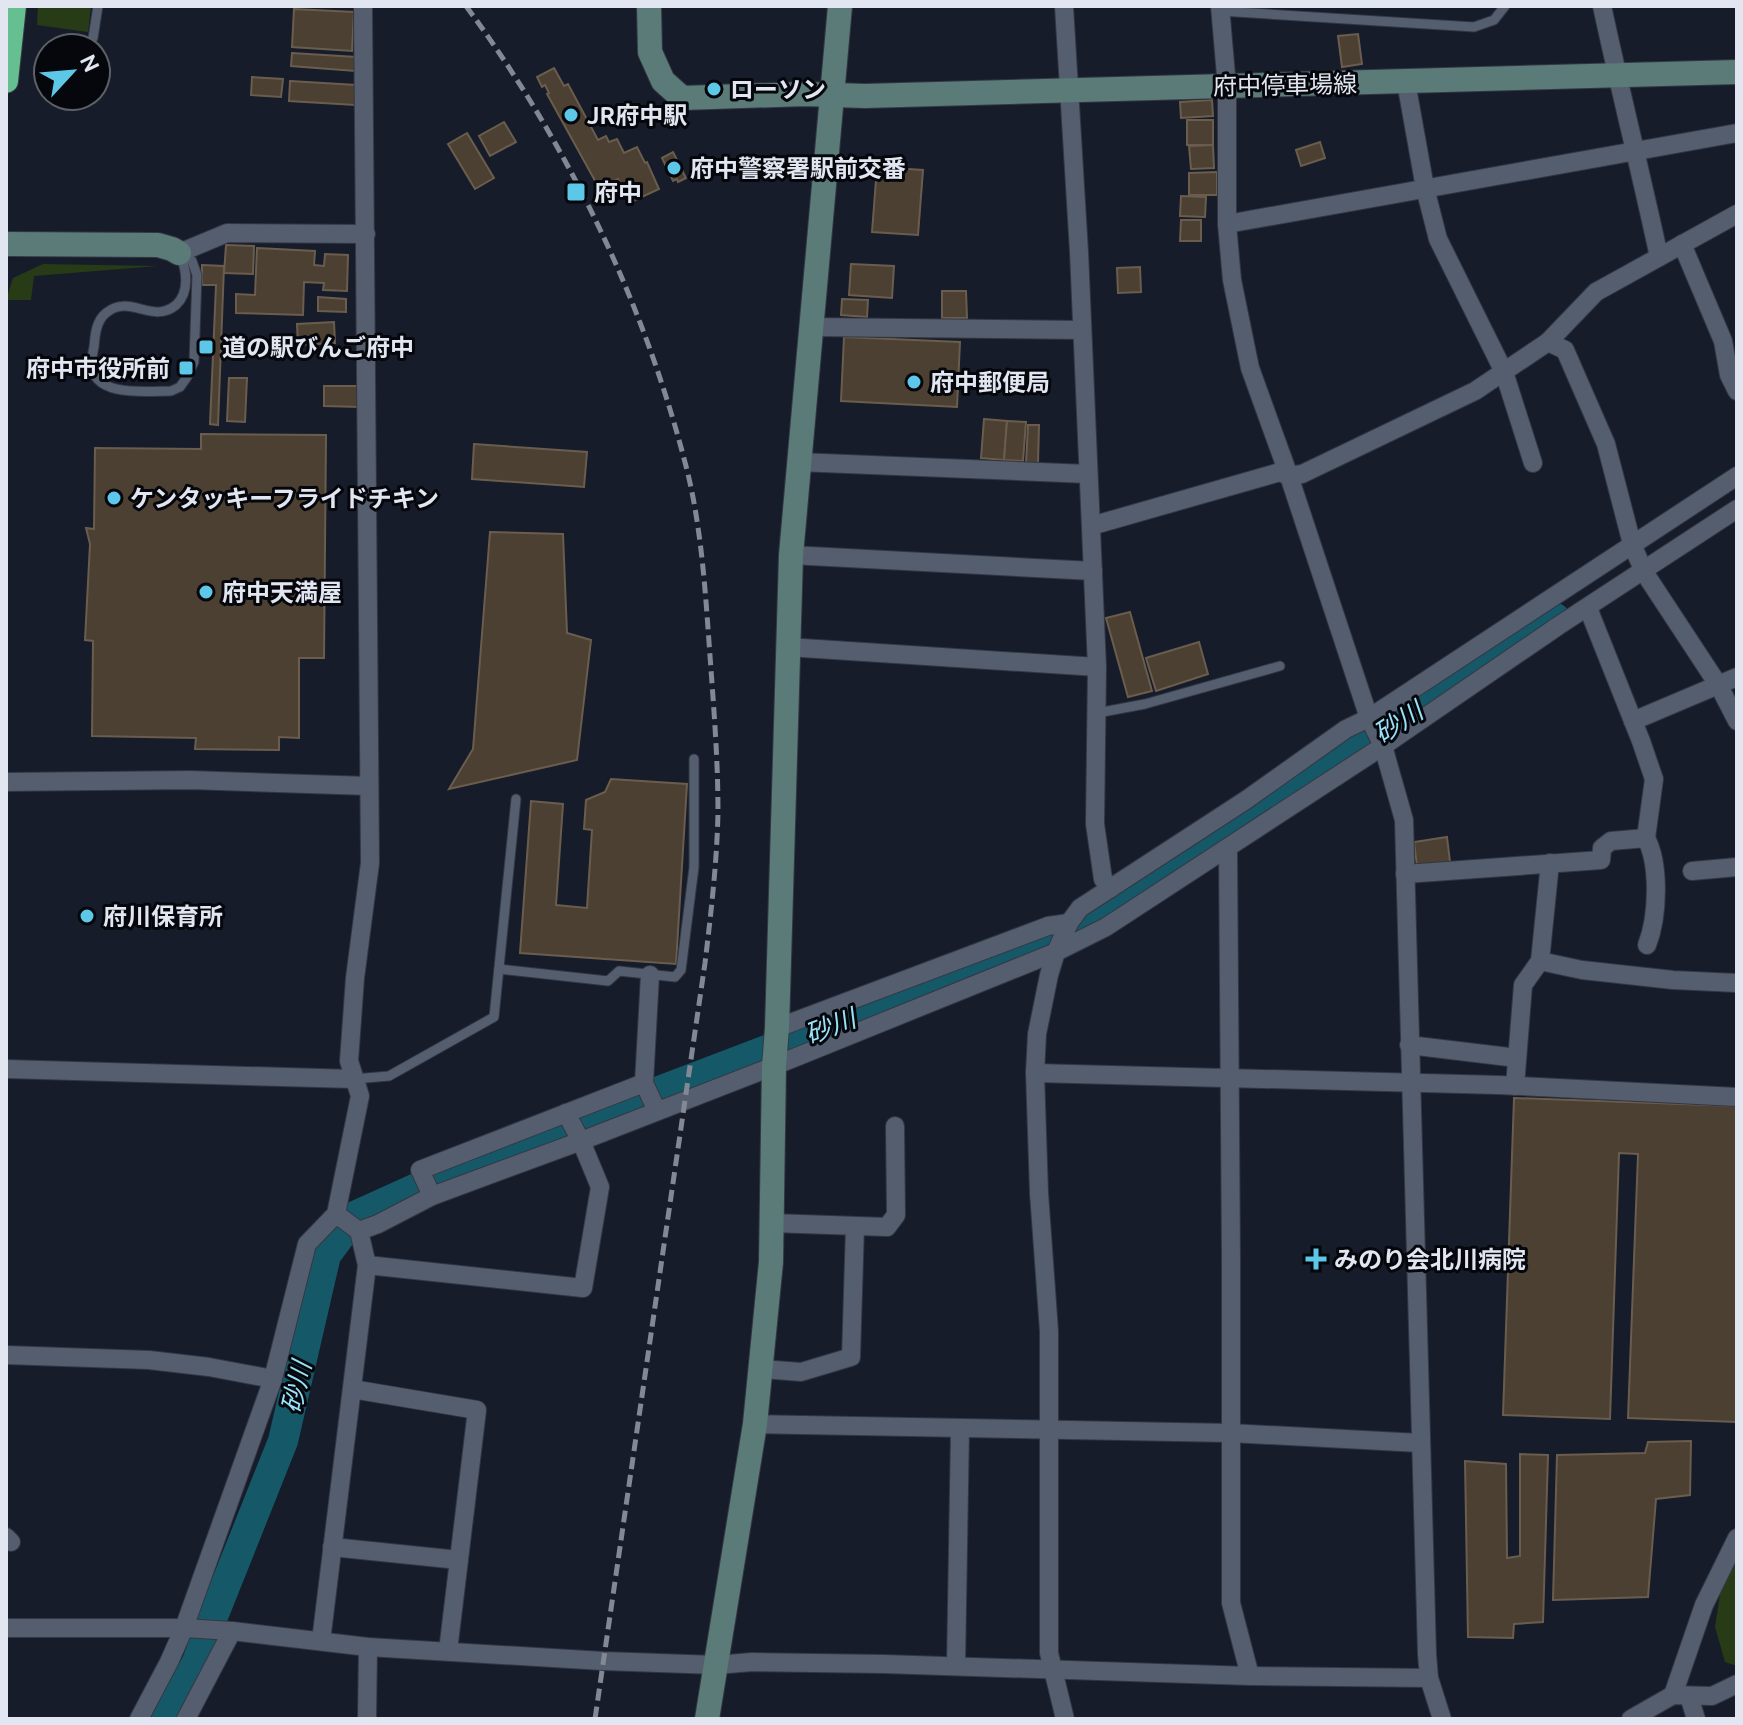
<svg xmlns="http://www.w3.org/2000/svg" width="1743" height="1725" viewBox="0 0 1743 1725" font-family="Ubuntu,'Noto Sans JP',sans-serif">
<style>
.green{fill:#283b17}
.lines{fill:none;stroke-linecap:round;stroke-linejoin:round}
.river{stroke:#155969;stroke-width:30}
.building{fill:#4b4031;stroke:#6a5d4e;stroke-width:2}
.lane-casing{stroke:#343743;stroke-width:11}
.street-casing{stroke:#343743;stroke-width:20}
.secondary-casing{stroke:#343743;stroke-width:26}
.highway-casing{stroke:#343743;stroke-width:26}
.lane{stroke:#555e6e;stroke-width:9}
.street{stroke:#555e6e;stroke-width:18}
.secondary{stroke:#5a7b78;stroke-width:24}
.highway{stroke:#66bf91;stroke-width:24}
.rail{stroke:#828894;stroke-width:5;stroke-dasharray:12 6;stroke-linecap:butt}
.poi-dot{fill:#5dc7e8;stroke:#05070c;stroke-width:3}
.labels{text-anchor:middle;dominant-baseline:central;stroke-width:6;stroke-linejoin:round;paint-order:stroke}
.street-label{font-size:24px;fill:#e1e6f0;stroke:#05070c}
.poi-label{font-size:24px;font-weight:bold;fill:#e1e6f0;stroke:#05070c;text-anchor:start}
.water-label{font-size:26px;font-style:italic;fill:#99e3f9;stroke:#05070c}
</style>
<rect width="100%" height="100%" fill="#161c2a"/>
<g class="green">
<polygon points="38,6 91,6 88,32 37,25"/>
<polygon points="43,264 158,266 34,276 31,300 6,300 13,278"/>
<polygon points="1737,1561 1737,1666 1725,1662 1715,1627 1722,1581"/>
</g>
<g class="lines">
<polyline class="river" points="166,1719 197,1662 210,1624 283,1441 326,1255 355,1216 483,1158 1040,946 1105,915 1555,618"/>
</g>
<g class="building">
<polygon points="294,9 354,12 352,51 292,47"/>
<polygon points="1358,34 1362,64 1342,67 1338,36"/>
<polygon points="292,53 356,57 355,71 291,66"/>
<polygon points="554,68 564,86 568,84 598,140 606,136 609,142 617,139 624,153 637,147 645,163 647,162 659,189 629,203 618,179 599,188 547,94 549,93 545,85 542,87 537,77"/>
<polygon points="252,77 283,79 281,97 251,95"/>
<polygon points="290,81 356,85 355,105 289,101"/>
<polygon points="1212,100 1213,116 1181,118 1180,102"/>
<rect x="1187" y="120" width="26" height="25"/>
<polygon points="504,122 516,142 490,156 479,136"/>
<polygon points="467,133 494,178 475,189 448,144"/>
<polygon points="1320,142 1325,158 1301,166 1296,150"/>
<polygon points="1213,145 1214,168 1191,169 1189,146"/>
<polygon points="673,152 686,178 678,182 677,179 673,181 662,158"/>
<polygon points="877,167 923,170 918,235 872,232"/>
<polygon points="1217,172 1217,195 1189,195 1189,173"/>
<polygon points="1181,196 1206,197 1205,217 1180,216"/>
<polygon points="1181,220 1201,220 1201,241 1180,241"/>
<polygon points="226,245 254,246 253,274 224,273"/>
<polygon points="257,248 315,251 314,265 324,266 325,254 348,255 347,291 323,290 324,283 304,282 303,315 236,313 236,294 255,295"/>
<polygon points="851,264 894,266 892,298 849,295"/>
<polygon points="202,265 224,266 218,425 210,424 216,285 202,285"/>
<polygon points="1140,267 1141,292 1118,293 1117,268"/>
<polygon points="942,291 966,291 967,318 942,318"/>
<polygon points="318,297 346,299 346,312 318,311"/>
<polygon points="842,299 868,300 867,317 841,315"/>
<polygon points="334,322 335,343 298,345 297,324"/>
<polygon points="844,337 960,342 957,407 841,401"/>
<polygon points="229,378 247,378 245,422 227,421"/>
<polygon points="324,386 360,386 360,407 324,406"/>
<polygon points="984,419 1007,421 1004,460 981,458"/>
<polygon points="1007,421 1026,422 1023,461 1004,460"/>
<polygon points="1028,425 1039,425 1038,464 1026,464"/>
<polygon points="201,434 326,435 324,658 299,658 299,738 279,737 279,750 195,749 196,738 92,736 93,641 85,640 90,544 86,528 94,529 95,448 201,449"/>
<polygon points="474,444 587,452 584,487 472,479"/>
<polygon points="490,532 563,534 567,633 591,640 577,760 449,789 473,749"/>
<polygon points="1130,612 1152,691 1128,697 1106,618"/>
<polygon points="1199,642 1208,674 1156,691 1146,658"/>
<polygon points="611,779 687,784 676,964 520,953 531,801 563,804 556,905 587,908 592,830 584,829 586,800 605,792"/>
<polygon points="1447,837 1450,862 1417,866 1414,842"/>
<polygon points="1514,1098 1737,1106 1737,1422 1628,1418 1638,1154 1619,1153 1610,1419 1503,1415"/>
<polygon points="1691,1441 1690,1495 1656,1499 1648,1597 1553,1600 1557,1455 1645,1453 1648,1442"/>
<polygon points="1520,1454 1548,1455 1543,1622 1514,1624 1513,1638 1468,1637 1465,1461 1506,1464 1507,1558 1520,1556"/>
</g>
<g class="lines">
<defs>
<g id="lane">
<polyline points="1220,11 1474,27 1494,20 1505,6"/>
<polyline points="93,38 98,6"/>
<path d="M179,253L192,261L197,275L194,362L187,377L180,387L171,391C148,391 94,398 92,365C91,359 93,352 94,347C95,335 96,321 106,313C130,293 152,325 176,305C190,292 187,269 179,253Z"/>
<polyline points="1097,713 1145,704 1280,666"/>
<polyline points="499,969 608,981 619,971 675,977 681,970 694,867 694,759"/>
<polyline points="354,1079 389,1076 494,1017 516,799"/>
</g>
<g id="street">
<polyline points="1064,6 1079,252 1097,667 1095,824 1103,879 1110,889"/>
<polyline points="1220,6 1227,87 1227,224 1232,280 1250,368 1289,476 1369,718 1383,746 1404,820 1427,1654 1429,1678 1442,1719"/>
<path d="M1602,6C1620,90 1641,173 1659,257"/>
<polyline points="1406,82 1425,188 1438,239 1504,372 1533,463"/>
<polyline points="1227,224 1737,133"/>
<polyline points="1682,244 1723,341 1729,375 1737,391"/>
<polyline points="179,253 227,233 366,234"/>
<polyline points="811,327 1081,330"/>
<polyline points="1548,342 1596,292 1737,214"/>
<polyline points="798,462 1088,474"/>
<polyline points="1091,526 1280,472 1289,476 1302,474 1475,391 1548,342 1565,350 1606,444 1632,544 1644,572 1719,686 1737,721"/>
<polyline points="791,555 1093,571"/>
<polyline points="787,647 1097,667"/>
<polyline points="1633,721 1737,677"/>
<polyline points="6,782 190,780 369,786"/>
<path d="M1646,838C1660,865 1658,917 1647,945"/>
<polyline points="1228,848 1231,1259 1231,1603 1250,1676"/>
<polyline points="1692,871 1737,867"/>
<polyline points="1405,874 1601,860 1602,848 1611,841 1646,838 1654,779 1641,741 1588,608"/>
<polyline points="1540,961 1582,970 1673,980 1737,983"/>
<polyline points="650,975 644,1083 657,1111"/>
<polyline points="777,1028 1048,926 1069,923"/>
<polyline points="1409,1045 1517,1058"/>
<polyline points="6,1069 354,1079"/>
<polyline points="1035,1073 1499,1085 1737,1097"/>
<polyline points="1515,1086 1523,985 1540,961 1550,863"/>
<polyline points="432,1196 420,1170 644,1083"/>
<polyline points="772,1223 887,1227 896,1215 895,1126"/>
<polyline points="359,1231 378,1224 432,1196 581,1141 774,1066 1056,952 1106,927 1383,746 1558,626 1737,509"/>
<polyline points="367,1265 583,1288 600,1187 581,1141 566,1113"/>
<polyline points="6,1355 149,1360 209,1367 273,1379"/>
<polyline points="761,1369 801,1372 851,1357 855,1226"/>
<polyline points="352,1389 477,1410 448,1651"/>
<polyline points="755,1424 1230,1433 1420,1443"/>
<polyline points="6,1537 11,1542"/>
<polyline points="332,1547 459,1560"/>
<polyline points="6,1628 184,1628 232,1631 368,1647 603,1661 716,1665 752,1662 884,1664 1250,1676 1429,1678"/>
<polyline points="321,1641 367,1265 359,1231 336,1214"/>
<polyline points="956,1666 960,1429"/>
<polyline points="1673,1695 1704,1605 1737,1538"/>
<polyline points="1689,1696 1696,1719"/>
<polyline points="139,1719 169,1662 184,1628 273,1379 307,1244 336,1214 360,1096 349,1061 355,978 370,863 363,6"/>
<polyline points="186,1719 232,1631"/>
<polyline points="367,1719 368,1647"/>
<polyline points="1065,1719 1049,1653 1049,1331 1039,1193 1035,1073 1037,1034 1049,975 1056,952 1069,923 1080,908 1246,800 1346,729 1369,718 1737,476"/>
<polyline points="1631,1719 1673,1695 1712,1696 1737,1684"/>
</g>
<g id="secondary">
<polyline points="649,6 650,52 663,81 682,98 805,94 865,96 1737,72"/>
<polyline points="6,244 158,245 172,249 179,253"/>
<polyline points="707,1719 755,1424 771,1262 774,1066 777,1028 791,555 840,6"/>
</g>
<polyline id="highway" points="6,81 14,6"/>
</defs>
<use href="#lane" class="lane-casing"/>
<use href="#street" class="street-casing"/>
<use href="#secondary" class="secondary-casing"/>
<use href="#highway" class="highway-casing"/>
<use href="#lane" class="lane"/>
<use href="#street" class="street"/>
<use href="#secondary" class="secondary"/>
<use href="#highway" class="highway"/>
<path class="rail" d="M466,6C569,145 646,306 688,474C701,529 705,586 709,642C713,699 718,755 718,812C717,862 711,913 705,963L595,1719"/>
</g>
<g class="poi-dot">
<circle cx="714" cy="89" r="8"/>
<circle cx="571" cy="115" r="8"/>
<circle cx="674" cy="168" r="8"/>
<rect x="566" y="182" width="20" height="20" rx="4"/>
<rect x="198" y="339" width="16" height="16" rx="4"/>
<rect x="178" y="360" width="16" height="16" rx="4"/>
<circle cx="914" cy="382" r="8"/>
<circle cx="114" cy="498" r="8"/>
<circle cx="206" cy="592" r="8"/>
<circle cx="87" cy="916" r="8"/>
<path d="M1312 1247h8v8h8v8h-8v8h-8v-8h-8v-8h8z"/>
</g>
<g class="labels">
<g class="street-label">
<text transform="translate(1285 85) rotate(-1)">府中停車場線</text>
</g>
<g class="poi-label">
<text x="730" y="89">ローソン</text>
<text x="587" y="115">JR府中駅</text>
<text x="690" y="168">府中警察署駅前交番</text>
<text x="594" y="192">府中</text>
<text x="222" y="347">道の駅びんご府中</text>
<text x="170" y="368" text-anchor="end">府中市役所前</text>
<text x="930" y="382">府中郵便局</text>
<text x="130" y="498">ケンタッキーフライドチキン</text>
<text x="222" y="592">府中天満屋</text>
<text x="103" y="916">府川保育所</text>
<text x="1334" y="1259">みのり会北川病院</text>
</g>
<g class="water-label">
<text transform="translate(1398 722) rotate(-33)">砂川</text>
<text transform="translate(830 1026) rotate(-21)">砂川</text>
<text transform="translate(296 1387) rotate(-77)">砂川</text>
</g>
</g>
<rect width="1743" height="1725" fill="none" stroke="#e1e6f0" stroke-width="16"/>
<g transform="translate(72 72) rotate(64)"><circle r="38" fill="#05070c" stroke="#5d6067" stroke-width="2"/>
<path d="M0-6L14 30L0 20L-14 30Z" fill="#5dc7e8"/>
<text y="-12" font-size="22" font-weight="bold" text-anchor="middle" fill="#e1e6f0">N</text>
</g>
</svg>
